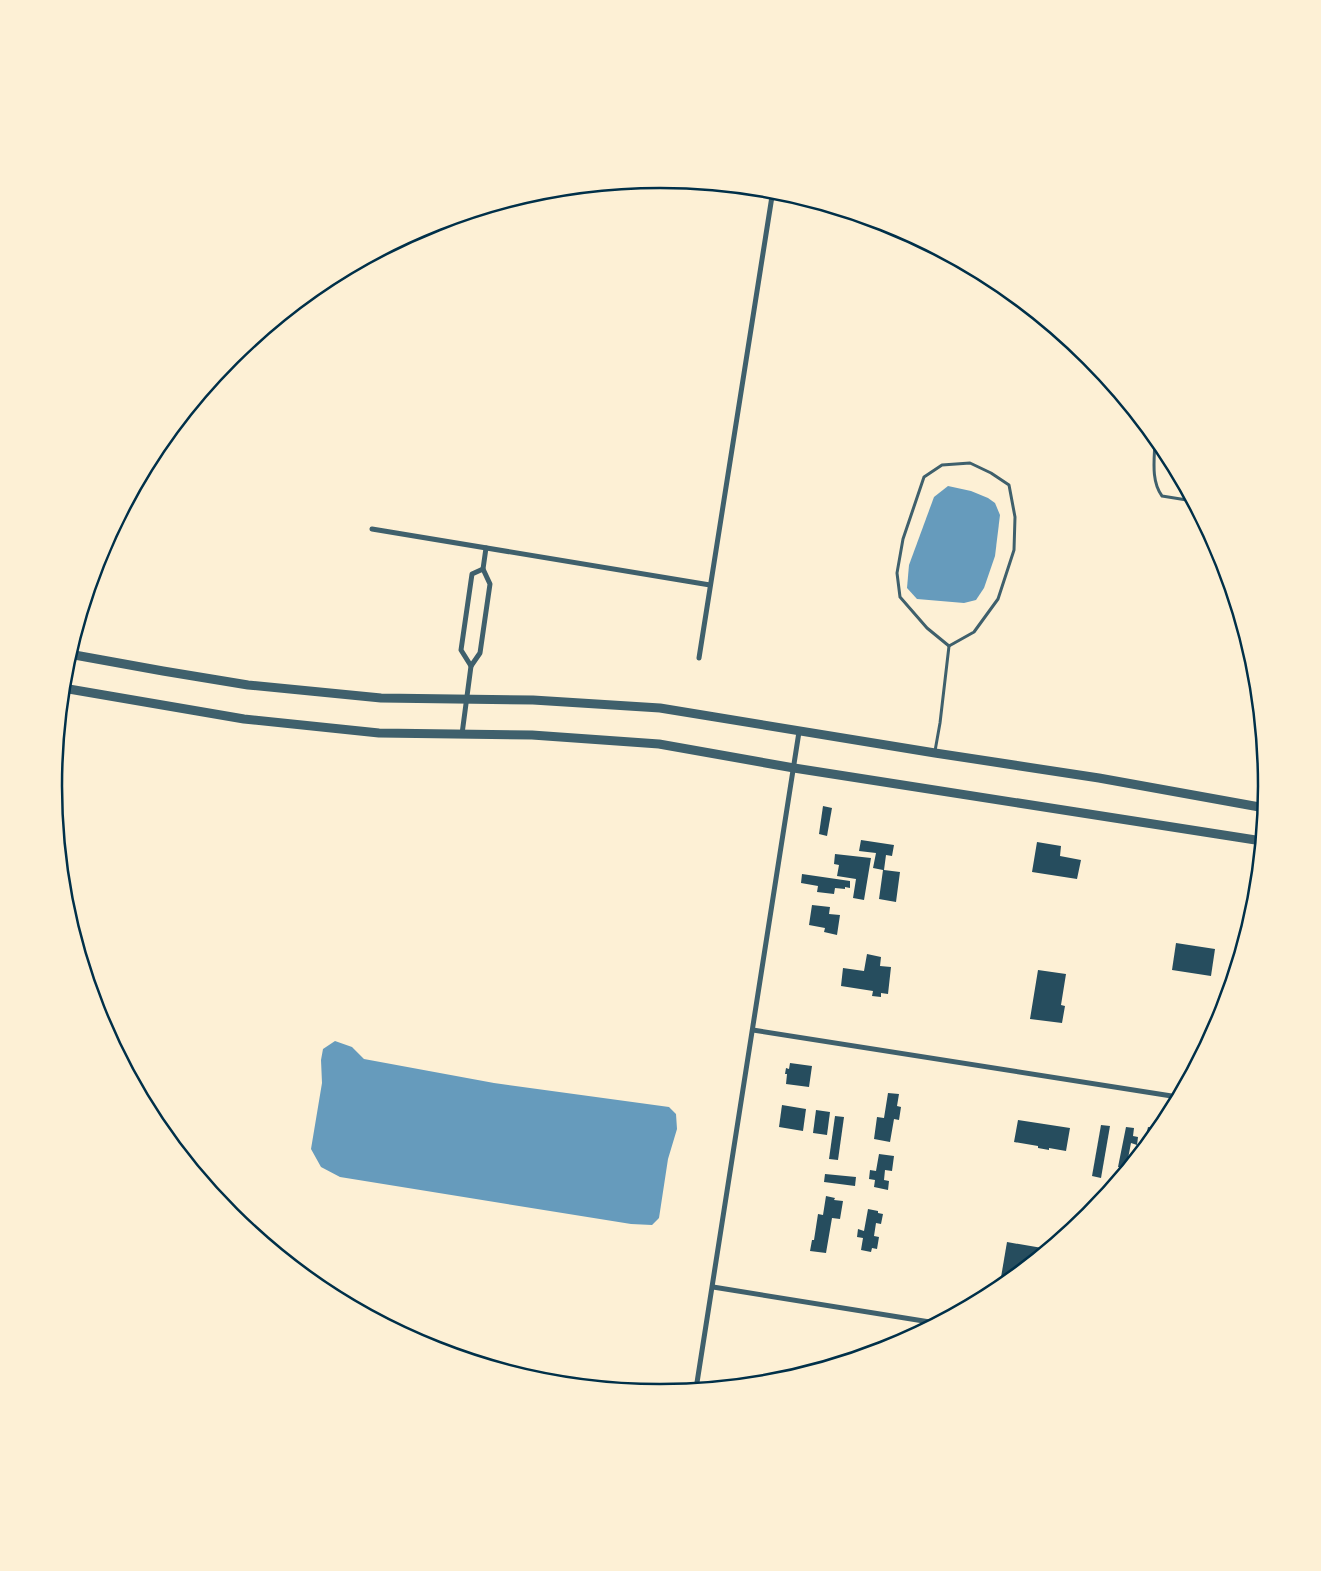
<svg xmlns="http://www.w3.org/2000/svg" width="1321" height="1571" viewBox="0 0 1321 1571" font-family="'Golos Text',sans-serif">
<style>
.water{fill:#669bbc}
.building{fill:#264d5e}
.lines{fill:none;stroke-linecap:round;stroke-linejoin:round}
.service{stroke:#3f606c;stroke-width:3}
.minor{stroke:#3f606c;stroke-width:5}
.tertiary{stroke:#3f606c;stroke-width:9}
.rim{fill:none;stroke:#003049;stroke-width:2.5}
</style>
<rect width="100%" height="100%" fill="#fdf0d5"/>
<g class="water">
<polygon points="948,486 971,491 988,498 995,503 1000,515 995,556 984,588 976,600 964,603 917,599 907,588 909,565 934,497"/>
<polygon points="335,1041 352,1047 364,1059 494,1083 669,1107 676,1114 677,1129 668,1159 659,1218 652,1225 631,1224 340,1177 321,1167 311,1149 322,1083 321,1060 323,1049"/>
</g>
<g class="building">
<polygon points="823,806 832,808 827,836 819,834"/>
<polygon points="861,840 894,845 892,856 886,855 884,870 900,872 896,902 879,899 883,870 873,868 876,853 859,851"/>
<polygon points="1037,842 1061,846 1060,856 1081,860 1077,879 1032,872"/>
<polygon points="835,854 871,858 864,900 853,898 856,879 837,876 839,865 834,864"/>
<polygon points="802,874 850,881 850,888 845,887 845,889 835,888 834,894 817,892 818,886 801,883"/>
<polygon points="812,905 830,907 829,914 840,915 837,935 824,932 825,928 809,925"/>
<polygon points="1176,943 1215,949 1211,976 1172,970"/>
<polygon points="867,954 881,957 880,966 891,967 888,994 881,993 881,997 872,996 873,991 841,986 843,968 864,971"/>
<polygon points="1038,970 1066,974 1061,1005 1065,1006 1062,1023 1030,1019"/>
<polygon points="790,1063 812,1066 809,1087 786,1084 787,1074 785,1074 786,1068 789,1069"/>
<polygon points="888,1093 899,1094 897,1106 901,1107 899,1120 894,1119 890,1142 874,1139 877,1117 884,1118"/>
<polygon points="782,1105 806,1109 803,1131 779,1127"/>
<polygon points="816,1110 830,1112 827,1135 813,1133"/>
<polygon points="835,1116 844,1117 838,1160 829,1159"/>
<polygon points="1018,1120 1070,1128 1066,1151 1049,1148 1049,1150 1038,1148 1038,1146 1014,1142"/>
<polygon points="1101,1125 1110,1126 1101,1178 1092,1176"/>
<polygon points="1126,1127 1134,1128 1133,1136 1138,1137 1137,1145 1131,1143 1126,1169 1118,1167"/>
<polygon points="1148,1127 1156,1128 1155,1135 1143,1149"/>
<polygon points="879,1154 894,1156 892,1171 885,1170 884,1180 889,1181 888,1190 874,1187 875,1180 869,1179 870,1170 876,1171"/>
<polygon points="825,1174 856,1177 855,1186 824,1182"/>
<polygon points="826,1196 835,1198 834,1200 843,1201 840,1219 832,1218 826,1253 810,1251 812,1240 814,1240 818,1214 823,1215"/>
<polygon points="868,1209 878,1211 878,1213 883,1214 881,1224 876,1223 874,1236 879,1237 877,1249 872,1248 871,1252 861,1250 863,1238 857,1237 858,1229 864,1231"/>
<polygon points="1007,1242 1048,1249 999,1289"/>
</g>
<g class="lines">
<g class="service">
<path d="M1155,437C1155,456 1150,480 1162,496L1193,501"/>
<polygon points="970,463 991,473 1009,485 1015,517 1014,550 998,599 974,632 949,646 927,628 900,597 897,573 903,539 924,477 942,465"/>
<polyline points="935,751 940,723 949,646"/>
</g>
<g class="minor">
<polyline points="372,529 710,585"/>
<polyline points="699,658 773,190"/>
<polyline points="471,666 461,650 472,574 483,569"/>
<polyline points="462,734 471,666 480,653 490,584 483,569 486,548"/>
<polyline points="753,1030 1178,1097"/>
<polyline points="713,1287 936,1323"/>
<polyline points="696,1389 799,732"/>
</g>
<g class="tertiary">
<polyline points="69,654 163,671 248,685 381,698 533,700 660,708 935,753 1099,778 1265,808"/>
<polyline points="63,688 244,719 379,733 532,735 659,744 794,768 1262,841"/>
</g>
</g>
<path d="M0 0H1321V1571H0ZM62 786a598 598 0 1 1 1196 0a598 598 0 1 1-1196 0Z" fill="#fdf0d5" fill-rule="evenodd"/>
<path class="rim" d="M62 786a598 598 0 1 1 1196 0a598 598 0 1 1-1196 0Z"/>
</svg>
